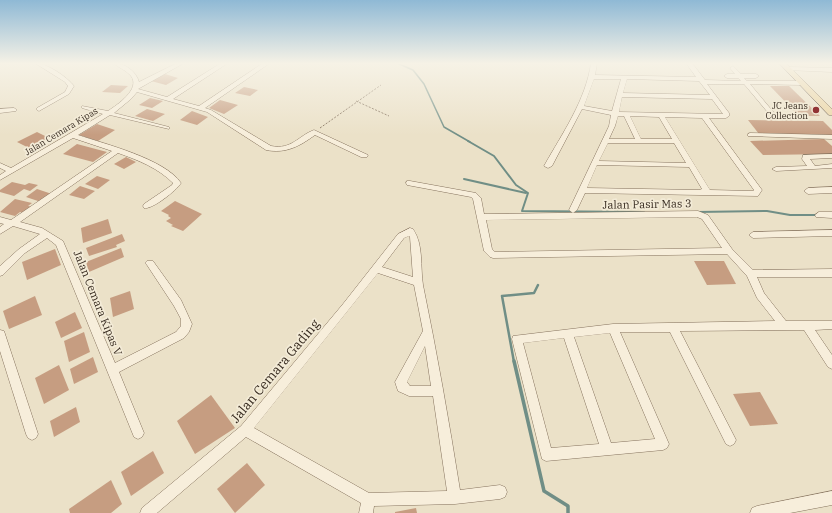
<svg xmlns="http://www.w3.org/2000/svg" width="832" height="513" viewBox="0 0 832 513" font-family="'IBM Plex Serif',serif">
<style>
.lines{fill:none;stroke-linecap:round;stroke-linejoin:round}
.stream-far3{stroke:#708e86;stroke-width:1.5}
.stream-far2{stroke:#708e86;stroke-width:2}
.stream-far1{stroke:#708e86;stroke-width:2.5}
.stream{stroke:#708e86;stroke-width:3.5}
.building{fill:#c69d81}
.minor-casing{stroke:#86735e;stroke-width:1}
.major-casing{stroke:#544232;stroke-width:1}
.path{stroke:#86735e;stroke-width:1;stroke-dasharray:2 1.5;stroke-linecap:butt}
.minor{fill:#f7eedb;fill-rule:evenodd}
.major{fill:#ebd4a3;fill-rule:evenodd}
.poi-dot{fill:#913334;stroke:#f3ebd7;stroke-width:1.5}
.labels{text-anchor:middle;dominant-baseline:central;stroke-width:3.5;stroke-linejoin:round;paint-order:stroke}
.far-poi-label{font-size:9px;fill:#382c21;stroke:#f3ebd7;text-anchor:end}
.far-street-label{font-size:9px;fill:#382c21;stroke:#f3ebd7}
.street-label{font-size:11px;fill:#382c21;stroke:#f3ebd7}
.near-street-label{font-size:13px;fill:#382c21;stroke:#f3ebd7}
</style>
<rect width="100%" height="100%" fill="#ebe1c8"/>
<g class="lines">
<polyline class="stream-far3" points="397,63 413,70 424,84 444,127 470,142"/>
<g class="stream-far2">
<polyline points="468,141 494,156 516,185 528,193 522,211 644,212"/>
<polyline points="464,179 526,193"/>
<polyline points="697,212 767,211 790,215 818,215"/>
</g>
<polyline class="stream-far1" points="514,362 502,296 534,293 538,285"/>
<polyline class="stream" points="514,361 544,491 568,506 568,513"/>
</g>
<g class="building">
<polygon points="165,74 178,78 166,85 151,81"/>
<polygon points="111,85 128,86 120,93 102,92"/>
<polygon points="770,86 789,86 820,116 799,116"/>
<polygon points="244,87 258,90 250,96 235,93"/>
<polygon points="150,98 163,101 152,108 139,105"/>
<polygon points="220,100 238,105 224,114 209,108"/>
<polygon points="147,109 165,114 153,121 135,116"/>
<polygon points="192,111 208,117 197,125 180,120"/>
<polygon points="748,120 823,121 832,130 832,135 759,134"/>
<polygon points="97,124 115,130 98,141 79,135"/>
<polygon points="37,132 49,138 29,148 17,142"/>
<polygon points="824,139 832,146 832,154 763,155 750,141"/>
<polygon points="77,144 107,152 93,162 63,154"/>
<polygon points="126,157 136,162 124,169 114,164"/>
<polygon points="97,176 110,180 98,189 85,184"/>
<polygon points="12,182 25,185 29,183 38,185 30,191 24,189 14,196 0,192 0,190"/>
<polygon points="80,186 95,191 84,199 69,195"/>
<polygon points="37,189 52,194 41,202 26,197"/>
<polygon points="15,199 32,203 28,206 33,207 24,214 20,212 15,216 0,212"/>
<polygon points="175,201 202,214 183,231 171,226 173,225 166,221 171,218 168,216 169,215 161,211"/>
<polygon points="108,219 112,233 83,243 81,228"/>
<polygon points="122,234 125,241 116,245 117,247 89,256 86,248"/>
<polygon points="121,248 124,257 89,272 86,262"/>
<polygon points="55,249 61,265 27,280 22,262"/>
<polygon points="694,261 724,261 736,284 707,285"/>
<polygon points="130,291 134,309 113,317 110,298"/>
<polygon points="35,296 42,315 9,329 3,311"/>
<polygon points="75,312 82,328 61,338 55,322"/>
<polygon points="84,332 90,352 69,362 64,341"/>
<polygon points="93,357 98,372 74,384 70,369"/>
<polygon points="59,365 69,390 44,404 35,378"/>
<polygon points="760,392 778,424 750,426 733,394"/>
<polygon points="211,395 235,428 195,454 177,421"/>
<polygon points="76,407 80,422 54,437 50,421"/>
<polygon points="153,451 164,473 131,496 121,472"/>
<polygon points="247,463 265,485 235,513 217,489"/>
<polygon points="111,480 122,504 111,513 70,513 69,509"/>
<polygon points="416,508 417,513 395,513 395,512"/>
</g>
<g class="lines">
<defs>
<g id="minor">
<path d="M35,63C47,63 67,77 74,86L69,94L39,111L37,110V108L65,92L68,86L65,82Z"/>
<path d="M113,63C125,63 136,71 139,82L177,63H184L138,89L167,97L221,63H228L173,99L199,106L263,63H270L205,108L211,110L271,146C292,150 298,136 314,130L368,155L367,157H361L315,135C300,146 286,154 266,150L207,112L137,92L131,99L114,113L169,127V129L110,115L78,135C105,144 165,159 181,183C177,190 152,210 144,208L143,206L144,204L172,185L173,183C158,168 138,160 118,153L20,222L42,228L63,241L115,363L176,332L181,326V319L174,306L147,265L145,263L147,261H153L181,300L192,324L189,332L184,338L119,372L144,433L142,437L138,439L134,437L56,245L47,238L25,253L3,275L0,276V266L19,249L40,234L13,226L0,234V227L4,224L0,223V217L11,220L112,151L73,138L0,180V175L6,171L0,168V163L11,168L103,114L82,108V106L108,111C117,105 141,89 131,76C126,70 119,68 113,63Z"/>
<path d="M591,63H597L595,75L696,77L686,63H692L705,80L741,81L738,78H727L724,76L727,74H735L730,68L733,66L741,74H756L759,76L756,78H744L747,81H802L805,83L802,85L750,84L775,114L772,116L770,115L744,84H707L729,113V116L726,118H709L762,190L758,196L585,193L577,210L573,213L569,210L609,126L611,115L582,109L552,166L548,168L544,166C562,134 586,100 591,63ZM594,79H621L612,111L584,106ZM627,79L699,81L710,95L623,93ZM622,97L712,99L723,114L619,112ZM618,116H624L635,139H609L615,126ZM630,116L659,117L672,139H641ZM665,117L702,118L754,190L753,191L710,190ZM608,143H674L686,163L599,161ZM597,165L689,167L702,189L699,190L587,188Z"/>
<polygon points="789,67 832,68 832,72 787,70 787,68"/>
<polygon points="14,108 17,110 16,111 0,113 0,109"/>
<polygon points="750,133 832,135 832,139 748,136 748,134"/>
<polygon points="832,154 832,158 810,159 815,166 832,164 832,168 776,171 772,169 776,167 807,166 802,159 803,155"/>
<path d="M407,181H410L476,193L481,198L484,214L698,211L708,215L732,249L753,270L832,269V277H757L764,293L786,321H832V329L815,330L832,355V369L828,367L804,330L680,331L734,436L736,440L734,444L730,446L726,444L670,332H620L669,444L667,448L663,450L546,461L542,459L512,339L513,336L613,324L775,321L757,298L747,276L727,254L493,258L490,257L484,251L473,199L471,197L407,185L406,183ZM697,217L702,219L722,248L495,252L492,249L486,220ZM610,333L655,439L611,443L574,337ZM564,338L599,444L551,448L523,343Z"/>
<polygon points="832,187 832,193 808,194 804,191 808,188"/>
<polygon points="819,212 832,212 832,218 816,217 815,215"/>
<path d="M410,228L413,229C424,245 420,267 423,285C437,353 449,421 460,490L500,485L505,487L507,492L505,497L500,499L455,504L374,506L373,513H359L361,503L246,437L157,513H140L142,508L241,426L343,304L398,234ZM409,236L410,237L413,277L382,267L404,238ZM378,273L414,285L423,331L395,382L398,391L409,396H433L447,491L369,493L254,428ZM425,346L431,386H410L407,382Z"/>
<polygon points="832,230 832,236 753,238 749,235 753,232"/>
<polygon points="0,330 4,331 5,334 38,434 36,438 32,440 28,438 26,434 0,351"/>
<polygon points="832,491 832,505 790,513 750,513 752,508 757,506"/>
</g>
<polygon id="major" points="779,63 786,63 832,109 832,115 829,115"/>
</defs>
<use href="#minor" class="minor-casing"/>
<use href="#major" class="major-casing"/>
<g class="path">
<polyline points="356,101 389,116"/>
<polyline points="320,128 381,85"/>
</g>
<use href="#minor" class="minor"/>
<use href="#major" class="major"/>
</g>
<linearGradient id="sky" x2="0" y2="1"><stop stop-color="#8fb9d5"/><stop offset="0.47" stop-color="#f6f2e6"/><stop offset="1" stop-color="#f6f2e6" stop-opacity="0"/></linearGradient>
<rect width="832" height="135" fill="url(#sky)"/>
<circle class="poi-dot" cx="816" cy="110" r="4"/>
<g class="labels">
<g class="far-poi-label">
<text x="808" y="105">JC Jeans<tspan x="808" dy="10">Collection</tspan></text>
</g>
<g class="far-street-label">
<text transform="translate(61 131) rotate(-31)">Jalan Cemara Kipas</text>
</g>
<g class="street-label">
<text transform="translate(647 204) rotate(-1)">Jalan Pasir Mas 3</text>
<text transform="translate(98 303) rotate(68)">Jalan Cemara Kipas V</text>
</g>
<g class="near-street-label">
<text transform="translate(275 371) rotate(-50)">Jalan Cemara Gading</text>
</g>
</g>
</svg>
